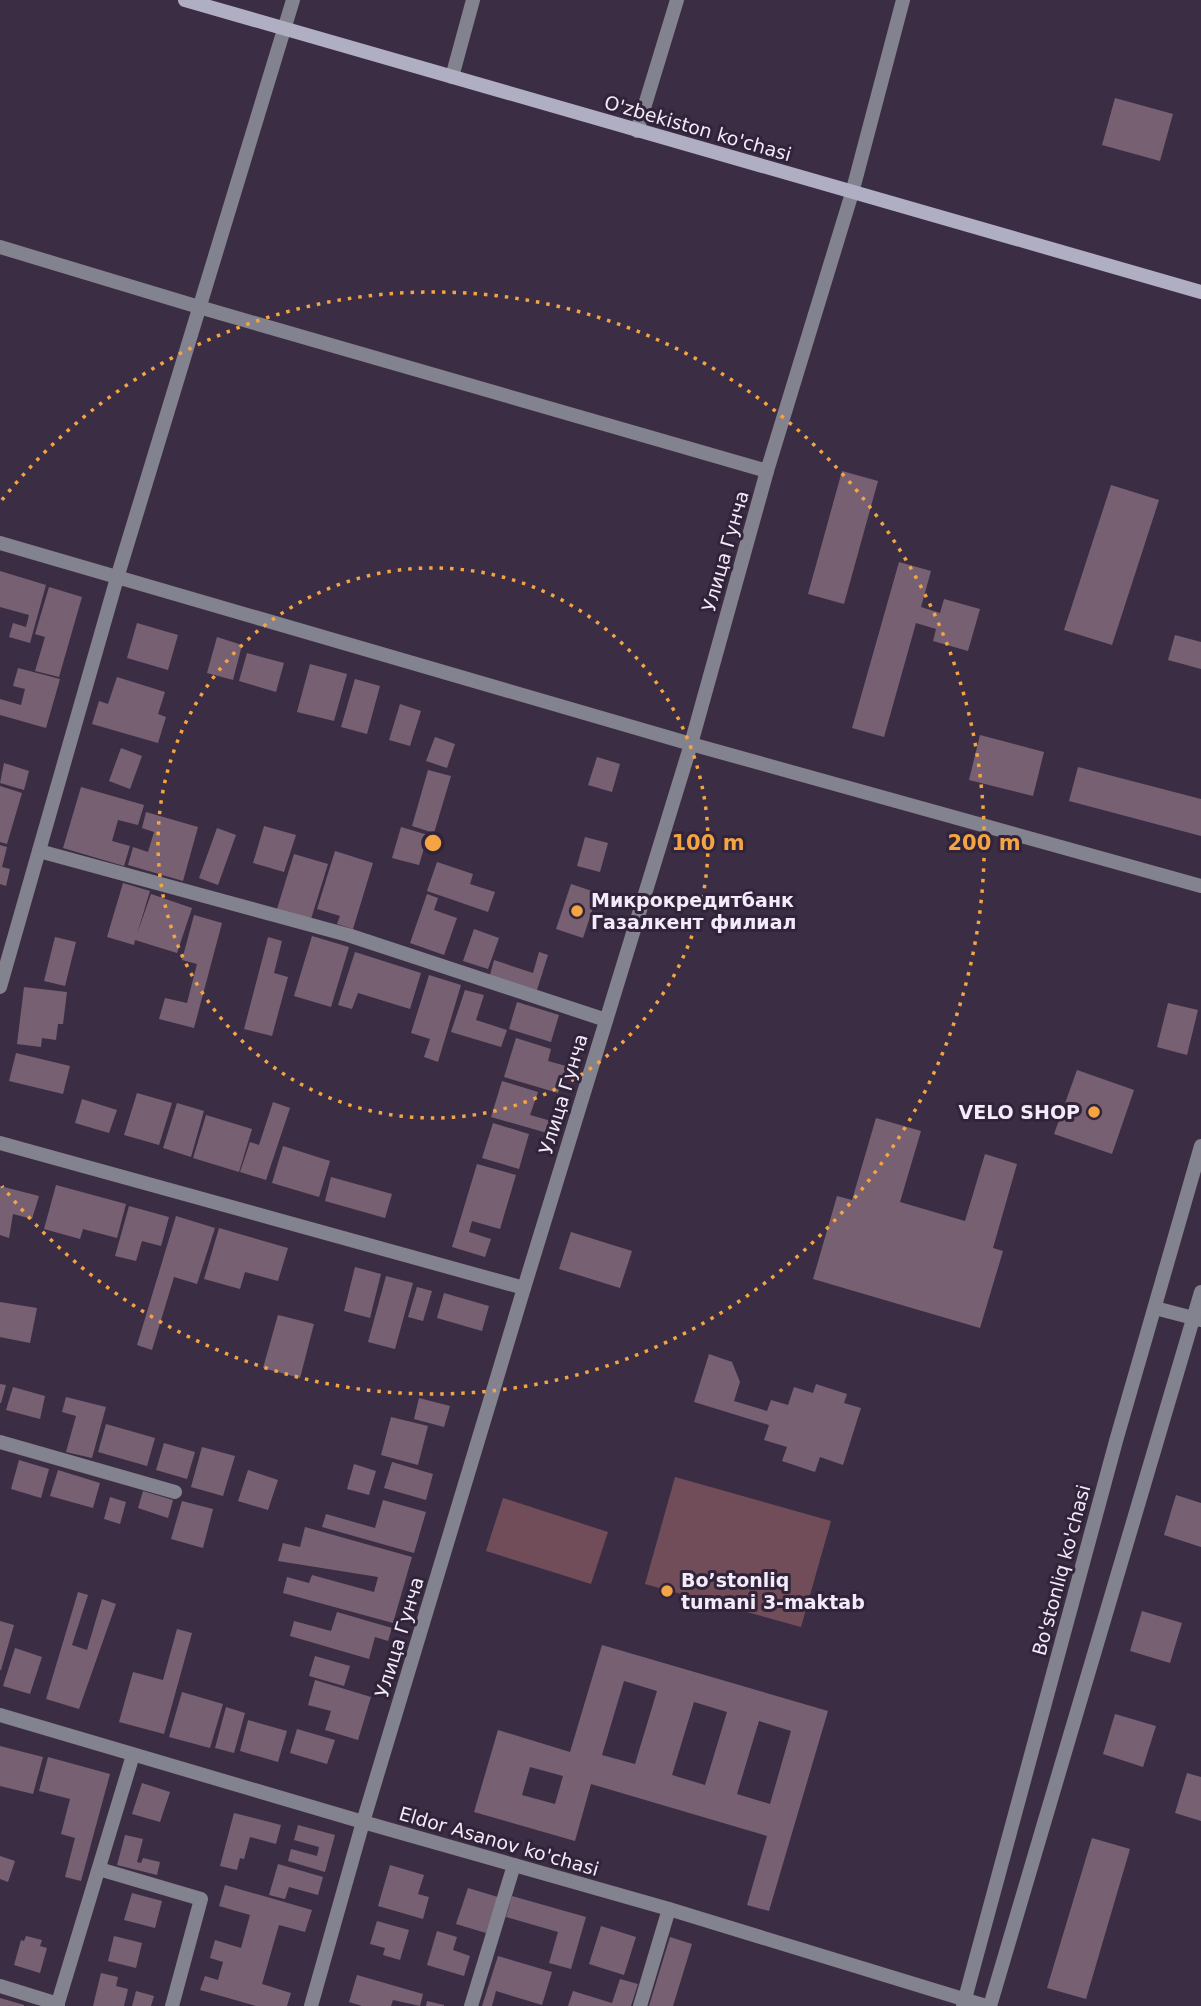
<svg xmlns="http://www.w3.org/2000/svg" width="1201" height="2006" viewBox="0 0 1201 2006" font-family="'DejaVu Sans',sans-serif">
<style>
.green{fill:#714d59}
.building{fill:#786073;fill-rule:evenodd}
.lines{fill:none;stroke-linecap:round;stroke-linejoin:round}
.street{stroke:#83828f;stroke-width:14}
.secondary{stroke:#afaec2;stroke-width:14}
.ring{fill:none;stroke:#f4a443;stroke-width:3.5;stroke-dasharray:3.5 7}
.poi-dot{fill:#f4a443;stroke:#31243a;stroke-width:2.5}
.labels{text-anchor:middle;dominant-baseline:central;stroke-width:6;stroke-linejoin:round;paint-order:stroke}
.street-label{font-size:19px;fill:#f3ebf9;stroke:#31243a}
.poi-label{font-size:19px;font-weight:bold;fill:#f3ebf9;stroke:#31243a;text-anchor:start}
.centre{fill:#f4a443;stroke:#31243a;stroke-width:3.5}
.ring-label{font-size:21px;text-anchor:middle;font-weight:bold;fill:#f4a443;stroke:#31243a;stroke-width:6;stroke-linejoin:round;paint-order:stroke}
</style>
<rect width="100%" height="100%" fill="#3b2e44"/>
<g class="green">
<polygon points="675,1477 831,1521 801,1627 645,1584"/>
<polygon points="503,1498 608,1532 591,1584 486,1551"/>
</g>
<g class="building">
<polygon points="1115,98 1173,114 1160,161 1102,145"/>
<polygon points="842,471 878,481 844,604 808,594"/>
<polygon points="1111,485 1159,500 1112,645 1064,630"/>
<polygon points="899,562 931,571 921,607 940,613 944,599 980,609 968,651 933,641 936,629 916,623 884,737 852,728"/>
<polygon points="0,571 46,585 30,643 9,637 13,623 26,627 29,615 0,607"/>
<polygon points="49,587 82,597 59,677 35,671 45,637 35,634"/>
<polygon points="137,623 178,635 168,670 127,658"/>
<polygon points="1175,635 1201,642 1201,669 1168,660"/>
<polygon points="217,637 242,645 233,680 207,673"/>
<polygon points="247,653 284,663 276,692 239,681"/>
<polygon points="310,664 347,674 334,721 297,712"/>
<polygon points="18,668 60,679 46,728 0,715 0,699 21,705 25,689 13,686"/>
<polygon points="117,677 165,692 158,714 166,717 158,743 92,724 99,701 108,704"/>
<polygon points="355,679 380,686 367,734 341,727"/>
<polygon points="400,704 421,711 410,746 389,740"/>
<polygon points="980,735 1044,752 1033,796 969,780"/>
<polygon points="435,737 455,744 447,768 426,761"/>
<polygon points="121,748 142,756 130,789 109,781"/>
<polygon points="597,757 620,764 612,792 588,785"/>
<polygon points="4,763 29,771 24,790 0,783"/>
<polygon points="1078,767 1201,799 1201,836 1069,801"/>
<polygon points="428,770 451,776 434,833 412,826"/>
<polygon points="0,786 22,793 7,844 0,842"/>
<polygon points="81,787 144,805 138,825 118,820 112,841 130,846 124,866 63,848"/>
<polygon points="146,812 198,827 183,881 128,865 133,847 148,852 154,832 142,828"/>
<polygon points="264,826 296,835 284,872 253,863"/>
<polygon points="401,827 428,835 419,865 392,858"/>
<polygon points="217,828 236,835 218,885 199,878"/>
<polygon points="585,837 608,843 600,872 577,866"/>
<polygon points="0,845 7,847 2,867 10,869 6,886 0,884"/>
<polygon points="335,851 373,863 353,929 337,924 340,916 317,909"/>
<polygon points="294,854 328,864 311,919 277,909"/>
<polygon points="437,862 473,874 470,884 495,892 488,912 427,891"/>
<polygon points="123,883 150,891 137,934 151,894 192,908 177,953 135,940 134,945 107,937"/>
<polygon points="571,884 598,893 583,938 556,929"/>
<polygon points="427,894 438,898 434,910 457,918 444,955 410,943"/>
<polygon points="194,915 222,923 194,1028 159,1019 165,998 187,1003 197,964 182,960"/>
<polygon points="474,929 499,938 488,969 463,961"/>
<polygon points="312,936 349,947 331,1007 294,996"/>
<polygon points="55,937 76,942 65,986 44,981"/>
<polygon points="268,937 282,941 274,973 288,977 272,1036 244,1029"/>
<polygon points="355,952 421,973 410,1009 358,993 352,1009 338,1005"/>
<polygon points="539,952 548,955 537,990 490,975 494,960 533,973"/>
<polygon points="429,975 461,985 438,1062 424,1057 430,1039 411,1033"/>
<polygon points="24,987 67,992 63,1024 58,1024 56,1040 42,1038 41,1047 17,1044"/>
<polygon points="465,990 484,995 476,1020 507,1030 501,1047 451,1032"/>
<polygon points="517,1002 559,1015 551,1042 509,1029"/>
<polygon points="1168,1003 1198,1010 1187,1055 1157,1047"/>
<polygon points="516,1038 551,1049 548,1061 566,1066 558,1093 504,1077"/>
<polygon points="16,1053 70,1066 63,1094 9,1081"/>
<polygon points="1077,1070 1134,1090 1112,1154 1054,1134"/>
<polygon points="502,1081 538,1092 530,1115 551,1121 547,1133 491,1117"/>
<polygon points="137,1093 172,1103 159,1145 124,1135"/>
<polygon points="82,1099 117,1110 109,1133 75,1123"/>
<polygon points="273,1102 290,1108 266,1180 240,1172 250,1142 259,1145"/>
<polygon points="177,1103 204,1111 191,1157 163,1148"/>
<polygon points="206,1115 252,1129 239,1172 193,1158"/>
<polygon points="876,1118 921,1131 900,1202 965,1221 985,1154 1017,1164 993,1248 1003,1251 980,1328 813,1279 837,1196 852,1200"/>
<polygon points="493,1123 529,1134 519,1169 482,1158"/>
<polygon points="283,1146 330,1161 319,1197 272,1183"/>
<polygon points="477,1164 516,1175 500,1229 472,1221 469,1232 491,1239 485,1257 452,1247"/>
<polygon points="331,1177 392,1194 385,1218 325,1201"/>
<polygon points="56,1185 126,1204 117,1238 83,1229 80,1239 44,1229"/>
<polygon points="0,1186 39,1196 32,1219 13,1214 9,1238 0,1235"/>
<polygon points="129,1206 169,1217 161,1246 142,1241 136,1261 115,1256"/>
<polygon points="176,1216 215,1228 197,1284 174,1277 152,1350 137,1345"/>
<polygon points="219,1228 288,1248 278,1281 245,1272 240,1289 204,1279"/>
<polygon points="571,1232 632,1251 620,1288 559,1269"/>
<polygon points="355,1267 381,1274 370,1318 344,1311"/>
<polygon points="386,1276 413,1283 395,1349 368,1342"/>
<polygon points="417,1287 432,1291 423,1321 408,1317"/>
<polygon points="444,1293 489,1306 482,1331 437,1318"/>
<polygon points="0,1302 37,1308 30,1343 0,1337"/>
<polygon points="278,1315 314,1324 300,1378 263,1368"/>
<polygon points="709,1354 732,1362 740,1382 734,1401 767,1411 771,1400 788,1405 794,1387 813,1393 816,1384 847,1394 844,1403 861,1408 843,1465 820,1457 815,1472 782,1461 787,1447 764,1440 769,1425 694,1402"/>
<polygon points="0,1384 6,1385 1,1403 0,1403"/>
<polygon points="13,1387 45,1396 40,1419 6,1410"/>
<polygon points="66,1397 106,1407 92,1458 66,1452 76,1416 62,1412"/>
<polygon points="419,1398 450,1406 444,1427 414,1419"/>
<polygon points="391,1417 428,1426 418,1465 381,1455"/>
<polygon points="106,1424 155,1438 147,1466 98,1452"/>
<polygon points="164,1443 195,1452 187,1479 156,1470"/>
<polygon points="202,1447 235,1456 223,1496 191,1487"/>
<polygon points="19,1460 49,1469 41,1498 11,1489"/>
<polygon points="392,1462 433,1474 426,1500 384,1488"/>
<polygon points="354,1464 376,1471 369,1495 347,1489"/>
<polygon points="58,1470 100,1483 93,1508 50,1496"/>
<polygon points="248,1470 278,1480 268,1510 238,1501"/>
<polygon points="143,1491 173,1500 168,1518 138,1508"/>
<polygon points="1176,1495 1201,1503 1201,1547 1164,1535"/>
<polygon points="110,1497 126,1502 120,1524 104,1519"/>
<polygon points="383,1500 426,1512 414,1553 322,1527 326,1514 375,1528"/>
<polygon points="182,1501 213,1509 203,1548 171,1539"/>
<polygon points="305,1527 412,1557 393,1623 283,1593 287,1577 309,1583 312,1575 374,1592 378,1577 278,1561 283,1543 300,1547"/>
<polygon points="78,1592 88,1595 72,1645 87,1650 102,1599 116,1604 79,1709 46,1699"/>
<polygon points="1142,1611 1182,1623 1170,1663 1130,1651"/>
<polygon points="337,1612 392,1628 388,1641 375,1637 369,1659 290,1636 294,1621 331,1631"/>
<polygon points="0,1621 14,1625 1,1670 0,1670"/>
<polygon points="177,1629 192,1633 164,1734 119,1722 133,1672 163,1680"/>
<path d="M602,1645L828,1711L769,1911L747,1905L767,1836L591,1784L575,1841L474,1812L498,1730L570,1752ZM624,1681L657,1691L635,1764L602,1755ZM694,1702L727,1712L705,1785L672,1775ZM759,1721L791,1731L770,1804L737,1794ZM530,1767L563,1776L555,1804L522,1795Z"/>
<polygon points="15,1648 42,1657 30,1694 3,1686"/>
<polygon points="315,1656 350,1666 344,1686 309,1676"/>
<polygon points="315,1680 371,1697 358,1740 325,1730 331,1711 308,1705"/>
<polygon points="182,1692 223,1704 210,1748 169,1737"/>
<polygon points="226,1707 245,1713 234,1753 215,1748"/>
<polygon points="1115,1714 1156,1726 1143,1767 1103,1754"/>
<polygon points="248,1720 287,1731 278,1762 240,1751"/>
<polygon points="297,1729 335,1740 327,1764 290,1753"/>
<polygon points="0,1746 43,1757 33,1794 0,1786"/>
<polygon points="48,1757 110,1774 81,1881 65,1877 75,1838 61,1834 70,1799 39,1791"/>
<polygon points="1187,1773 1201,1777 1201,1821 1175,1813"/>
<polygon points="142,1783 170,1792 160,1822 132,1814"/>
<polygon points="234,1813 281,1825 276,1844 250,1837 244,1859 240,1858 237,1870 220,1866"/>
<polygon points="298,1825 335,1835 325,1872 288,1861 291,1849 317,1856 319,1847 294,1840"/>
<polygon points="125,1835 143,1839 137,1862 141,1863 143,1858 160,1862 157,1875 117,1865"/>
<polygon points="1092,1838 1130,1849 1086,1999 1047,1988"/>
<polygon points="0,1856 15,1861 8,1882 0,1879"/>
<polygon points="278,1864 323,1877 318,1895 289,1887 285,1899 269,1895"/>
<polygon points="390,1865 424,1875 418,1894 429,1897 423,1919 378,1906"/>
<polygon points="225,1885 312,1910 305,1932 279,1925 262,1984 291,1993 287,2006 256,2006 200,1990 205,1976 218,1980 223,1962 210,1958 215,1940 241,1948 250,1915 219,1906"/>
<polygon points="468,1888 498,1897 486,1933 456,1924"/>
<polygon points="132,1893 162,1901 155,1928 124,1920"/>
<polygon points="512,1896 586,1917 571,1969 549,1963 558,1932 506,1917"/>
<polygon points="377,1921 409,1930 400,1960 383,1955 385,1948 370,1944"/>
<polygon points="601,1926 636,1937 624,1975 589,1964"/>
<polygon points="437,1931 457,1937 453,1950 470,1956 464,1976 427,1965"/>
<polygon points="26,1936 42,1940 40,1946 47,1948 40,1973 14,1965 21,1940 24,1941"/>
<polygon points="114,1936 142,1943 136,1968 108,1961"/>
<polygon points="670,1937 692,1944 673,2006 649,2006"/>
<polygon points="498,1956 552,1972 542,2005 496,1991 492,2006 482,2006"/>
<polygon points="101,1973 118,1977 116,1986 128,1989 124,2006 93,2006"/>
<polygon points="357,1975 423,1994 420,2006 393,2000 391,2006 362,2006 349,2002"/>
<polygon points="620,1979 638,1984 631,2006 568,2006 573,1991 612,2003"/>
<polygon points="136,1991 154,1996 151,2006 132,2006"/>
<polygon points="0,1998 24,2005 24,2006 0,2006"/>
<polygon points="427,2001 444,2005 444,2006 426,2006"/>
</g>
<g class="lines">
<g class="street">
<polyline points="452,77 473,0"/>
<polyline points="637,131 677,0"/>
<polyline points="0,247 199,307 767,471"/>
<polyline points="0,543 691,744 1201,886"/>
<polyline points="39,851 348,935 606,1020"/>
<polyline points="0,987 117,578 293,0"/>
<polyline points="0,1143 524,1288"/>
<polyline points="1155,1308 1201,1320"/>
<polyline points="0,1442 175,1492"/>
<polyline points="0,1715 363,1822 669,1909 986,2006"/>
<polyline points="99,1869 201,1899 172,2006"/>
<polyline points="0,1986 58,2004"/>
<polyline points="57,2006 133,1755"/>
<polyline points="311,2006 363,1822 524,1288 691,744 767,471 852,193 903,0"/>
<polyline points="471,2006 514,1865"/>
<polyline points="640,2006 669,1909"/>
<polyline points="963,2006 1116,1441 1201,1146"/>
<polyline points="990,2006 1201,1292"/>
</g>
<polyline class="secondary" points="185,0 1201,292"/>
</g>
<g class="ring">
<circle cx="433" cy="843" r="275"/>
<path d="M2 500A551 551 0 1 1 2 1186"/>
</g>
<g class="poi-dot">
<circle cx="577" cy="911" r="7"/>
<circle cx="1094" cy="1112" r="7"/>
<circle cx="667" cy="1591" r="7"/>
</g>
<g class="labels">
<g class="street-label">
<text transform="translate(698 128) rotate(16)">O'zbekiston ko'chasi</text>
<text transform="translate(725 551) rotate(-74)">Улица Гунча</text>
<text transform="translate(563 1094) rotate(-73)">Улица Гунча</text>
<text transform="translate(1061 1570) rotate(-75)">Bo'stonliq ko'chasi</text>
<text transform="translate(399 1637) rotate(-73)">Улица Гунча</text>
<text transform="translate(499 1841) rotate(16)">Eldor Asanov ko'chasi</text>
</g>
<g class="poi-label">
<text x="591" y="900">Микрокредитбанк<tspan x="591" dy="22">Газалкент филиал</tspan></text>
<text x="1080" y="1112" text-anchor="end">VELO SHOP</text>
<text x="681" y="1580">Bo’stonliq<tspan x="681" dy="22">tumani 3-maktab</tspan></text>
</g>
</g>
<circle cx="433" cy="843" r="10" class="centre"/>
<g class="ring-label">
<text x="708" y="850">100 m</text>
<text x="984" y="850">200 m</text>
</g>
</svg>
